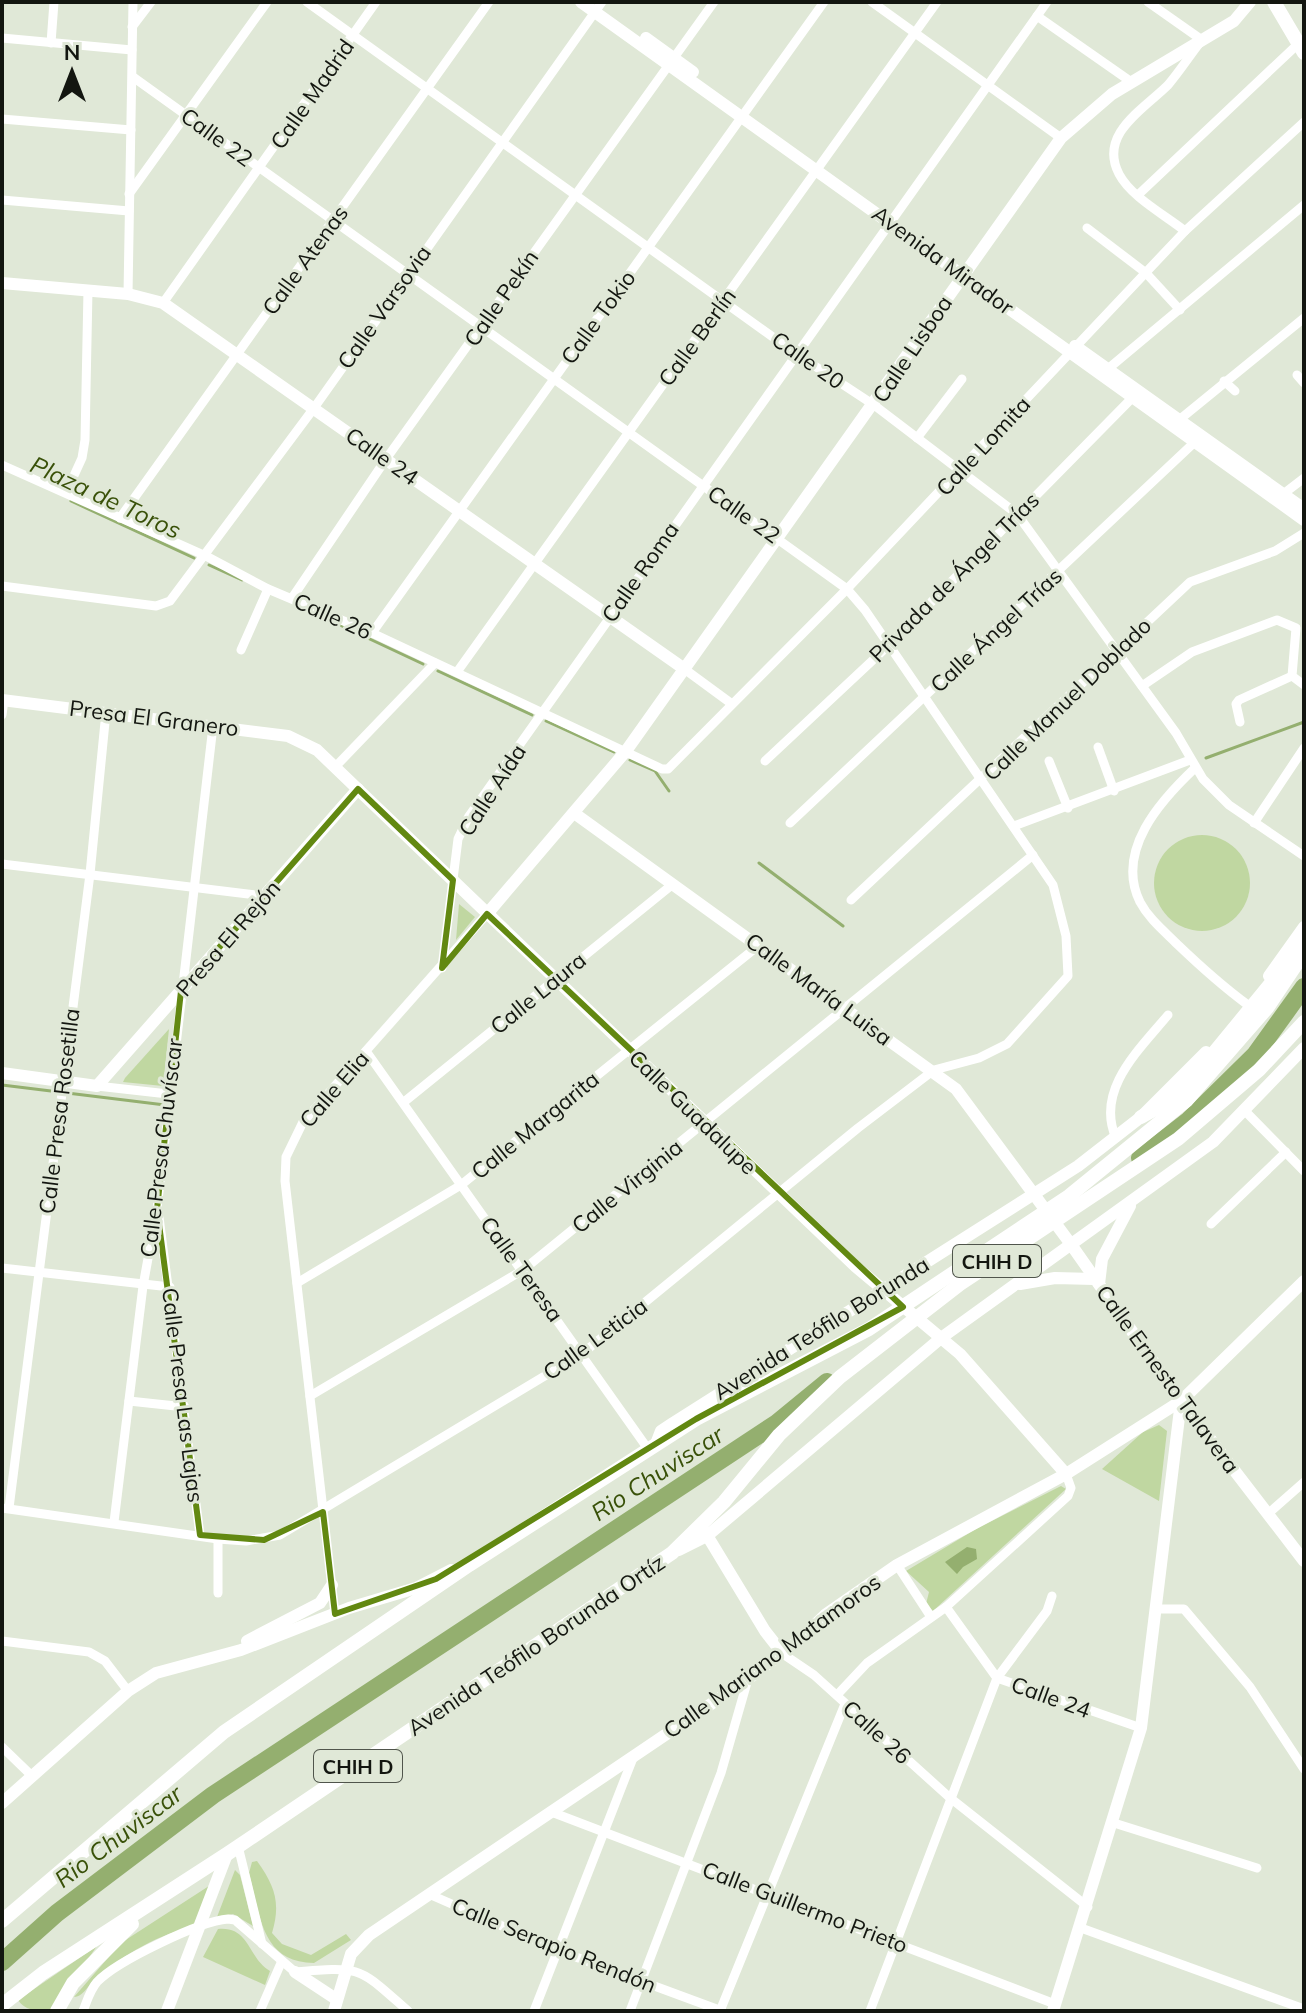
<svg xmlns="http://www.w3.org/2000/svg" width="1306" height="2013" viewBox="0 0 1306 2013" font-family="Mulish,sans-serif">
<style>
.green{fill:#c0d7a1}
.water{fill:#94af6f}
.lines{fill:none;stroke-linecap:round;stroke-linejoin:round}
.stream{stroke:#94af6f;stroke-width:3}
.river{stroke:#94af6f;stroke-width:18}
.street{stroke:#fff;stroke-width:9}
.secondary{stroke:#fff;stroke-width:12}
.primary{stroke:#fff;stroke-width:14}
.marked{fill:none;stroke:#628811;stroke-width:6;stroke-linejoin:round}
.labels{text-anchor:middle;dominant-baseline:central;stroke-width:6;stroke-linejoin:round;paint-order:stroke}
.shield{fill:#e0e8d7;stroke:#50554c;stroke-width:2}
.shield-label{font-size:20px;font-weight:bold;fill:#131610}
.street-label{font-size:22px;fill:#131610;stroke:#e0e8d7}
.water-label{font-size:24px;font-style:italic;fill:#395109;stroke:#e0e8d7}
</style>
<rect width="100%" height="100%" fill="#e0e8d7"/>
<g class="green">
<circle cx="1202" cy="883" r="48"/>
<polygon points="459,904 475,917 456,940"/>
<polygon points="169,1029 163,1086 123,1082 125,1078"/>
<polygon points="1159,1425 1167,1431 1159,1501 1102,1469 1143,1432"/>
<polygon points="1061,1486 1066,1489 933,1611 926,1604 929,1592 906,1571 976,1529"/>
<path d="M257,1861C275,1886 281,1903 272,1933L282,1944L311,1955L346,1934L351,1940L314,1963C261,1963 260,1914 249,1873L252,1862Z"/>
<polygon points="235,1870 240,1875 253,1926 233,1914 217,1917"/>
<path d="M212,1884L194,1928C162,1931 121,1957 97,1977C88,1984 85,1996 74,1997L121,1943Z"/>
<path d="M218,1929C250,1926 247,1957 270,1971L265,1985L203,1957Z"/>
<path d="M97,1946L52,2011C39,2011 26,2012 18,2000Z"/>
</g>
<polygon class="water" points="967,1547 976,1549 977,1559 963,1567 957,1574 945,1562"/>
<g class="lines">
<g class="stream">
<polyline points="71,501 194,558"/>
<polyline points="209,565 242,580"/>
<polyline points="310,611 423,664"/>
<polyline points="438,671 532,715"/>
<polyline points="546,721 614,752"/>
<polyline points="1206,758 1304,722"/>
<polyline points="630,760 655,771 669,791"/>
<polyline points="759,863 843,926"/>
<polyline points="2,1085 165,1105"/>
</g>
<g class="river">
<polyline points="1140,1158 1189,1120 1255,1055 1304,987"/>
<polyline points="2,1962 57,1913 213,1795 777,1423 827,1382"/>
</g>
<g class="street">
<polyline points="307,2 795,353 874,405 1017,514 1176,733 1203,779 1229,805 1304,856"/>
<polyline points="872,2 1061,138"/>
<path d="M1148,2L1202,40C1190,55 1180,71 1168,85C1144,109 1098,134 1119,174C1131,197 1165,215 1185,231"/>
<polyline points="1037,16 1130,81"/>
<polyline points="132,27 151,2"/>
<polyline points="2,38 132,50"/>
<polyline points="51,43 54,2"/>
<polyline points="2,119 131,130"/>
<polyline points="129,194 267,2"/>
<polyline points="1139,194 1298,44"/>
<polyline points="2,200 129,211"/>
<polyline points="1087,228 1146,273 1180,310"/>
<polyline points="128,294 133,2"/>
<polyline points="163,303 376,2"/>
<polyline points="1109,368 1304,205"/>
<polyline points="1297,375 1304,383"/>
<polyline points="1224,381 1235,391"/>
<polyline points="1179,420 1304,318"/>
<polyline points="917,438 962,379"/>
<polyline points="2,465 206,556 268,589 372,633 662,769 668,769 847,589 1185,231 1304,122"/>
<polyline points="66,493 82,458 85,440 88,290"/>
<polyline points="1278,498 1304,478"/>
<polyline points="120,518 489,2"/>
<polyline points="2,586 156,606 170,601 314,408 602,2"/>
<polyline points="292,598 386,459 714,2"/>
<polyline points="372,633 824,2"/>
<polyline points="241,650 268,589"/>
<polyline points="683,668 732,704"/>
<polyline points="457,672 937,2"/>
<polyline points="1142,686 1192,652 1277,620 1296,628 1292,676 1304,685"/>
<polyline points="2,715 4,700"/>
<polyline points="1240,722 1236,704 1239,700 1292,676"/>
<polyline points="1098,747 1114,791"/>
<polyline points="765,761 889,645 1137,393"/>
<polyline points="1049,761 1068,808"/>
<polyline points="336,766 435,663"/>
<path d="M1195,768C1160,801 1115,851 1140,902C1149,919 1164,931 1177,944C1200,966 1222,986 1248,1005"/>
<polyline points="790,823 1198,439"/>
<polyline points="1254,823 1304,748"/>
<polyline points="1014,826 1190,760"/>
<polyline points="2,864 264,896"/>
<polyline points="851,900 1190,582 1275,551 1304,533"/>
<polyline points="442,968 458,839 469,816 1047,2"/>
<polyline points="366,1051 648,1449"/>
<polyline points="97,1086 168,1094"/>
<polyline points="404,1102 673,884"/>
<polyline points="1246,1112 1304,1171"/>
<path d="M1116,1138C1095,1090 1139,1050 1168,1015"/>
<polyline points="159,1217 200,1535"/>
<polyline points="1211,1224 1286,1152"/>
<polyline points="2,1268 170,1287"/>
<polyline points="297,1283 461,1185 758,946"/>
<polyline points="310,1396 523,1270 1033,855"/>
<polyline points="129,1401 185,1407"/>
<polyline points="2,1508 218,1539 246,1541 280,1535 583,1353 858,1128 934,1070 979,1058 1007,1044 1068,976 1066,936 1053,885 865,610 847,589 133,77"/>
<polyline points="9,1508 90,874 106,712"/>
<polyline points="1269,1513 1304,1482"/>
<polyline points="114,1522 143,1286 157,1209 213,726"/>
<polyline points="218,1539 218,1593"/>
<polyline points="897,1565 931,1617"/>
<polyline points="946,1607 997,1678 1141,1728"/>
<polyline points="1155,1609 1184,1609 1250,1687 1304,1769"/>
<polyline points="335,1614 285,1181 286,1157 303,1122 487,914"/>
<polyline points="2,1641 89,1652 105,1661 128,1691"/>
<polyline points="783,1654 814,1675 949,1797 1088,1907"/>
<polyline points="837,1695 867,1663 946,1607 1068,1496 1071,1488 1066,1474"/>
<polyline points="2,1747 32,1776"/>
<polyline points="554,1813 1055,2004"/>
<polyline points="1114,1823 1257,1868"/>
<polyline points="238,1846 262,1944"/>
<polyline points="431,1895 557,1950 722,2011"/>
<polyline points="1081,1928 1304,2009"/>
<path d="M83,2011C87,2001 90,1990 97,1982C117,1961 200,1921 228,1919L235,1920L295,1972C363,1966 358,1967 408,2011"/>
<polyline points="260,2011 281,1963"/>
<polyline points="534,2011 633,1758"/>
<polyline points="630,2011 721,1773 748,1679"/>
<polyline points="720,2011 845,1704"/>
<polyline points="870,2011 997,1678 1047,1611 1052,1596"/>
</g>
<g class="secondary">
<polyline points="581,2 1304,520"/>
<polyline points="646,38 693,72"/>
<polyline points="2,283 128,294 163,303 683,668"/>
<polyline points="1075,346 1304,509"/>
<polyline points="2,700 288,736 317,750 856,1267 960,1354 1066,1474"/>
<polyline points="574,813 956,1089 1070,1243 1181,1401 1304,1561"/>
<polyline points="487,914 626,751 1061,138 1112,94 1234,21 1250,2"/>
<polyline points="1269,976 1304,927"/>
<polyline points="2,1073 97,1086 358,789"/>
<polyline points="1020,1284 1055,1278 1094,1279"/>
<polyline points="1099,1284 1102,1259 1130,1206"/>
<polyline points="656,1444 661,1431 673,1423 1078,1166 1141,1117 1206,1052"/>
<polyline points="705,1532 765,1631 783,1654"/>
<polyline points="679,1550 707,1536 941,1338 1213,1142 1304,1048"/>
<polyline points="247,1641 320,1603 332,1585"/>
<polyline points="2,1803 128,1691 156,1673 241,1650 349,1608 416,1588 451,1570"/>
<polyline points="295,1972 336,1999"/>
<polyline points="167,2011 227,1854"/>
<polyline points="334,2011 351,1954 369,1935 748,1679 798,1641 825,1615 897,1565 1066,1474 1181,1401 1304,1281"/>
<polyline points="1053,2011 1141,1728 1181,1401"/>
</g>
<g class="primary">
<polyline points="1274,2 1304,53"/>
<polyline points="1141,1117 1166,1103 1195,1076 1304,943"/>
<polyline points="2,1921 224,1732 469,1565 696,1419 869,1329 1069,1196 1187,1100 1267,1008 1304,953"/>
<polyline points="2,2005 43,1973 227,1854 672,1553 724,1502 779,1435 840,1377 960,1284 1178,1139 1259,1070 1304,1022"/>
<polyline points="57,2011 73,1983 132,1924"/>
</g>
</g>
<path class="marked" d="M358,789L453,880L442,968L487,914L903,1307L696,1419L436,1579L335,1614L323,1512L264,1540L200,1535L157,1209L181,991Z"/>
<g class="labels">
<g class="shield">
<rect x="953" y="1245" width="88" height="32" rx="6"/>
<rect x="314" y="1750" width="88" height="32" rx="6"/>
</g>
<g class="shield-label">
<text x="997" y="1261">CHIH D</text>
<text x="358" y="1766">CHIH D</text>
</g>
<g class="street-label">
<text transform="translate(312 94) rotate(-55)">Calle Madrid</text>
<text transform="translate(217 137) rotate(36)">Calle 22</text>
<text transform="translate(305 260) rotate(-54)">Calle Atenas</text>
<text transform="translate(943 260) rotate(36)">Avenida Mirador</text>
<text transform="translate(501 298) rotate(-55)">Calle Pekín</text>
<text transform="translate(384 307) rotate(-55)">Calle Varsovia</text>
<text transform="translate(598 317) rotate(-54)">Calle Tokio</text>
<text transform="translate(697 337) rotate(-54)">Calle Berlín</text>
<text transform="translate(912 349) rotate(-56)">Calle Lisboa</text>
<text transform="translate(808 360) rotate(35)">Calle 20</text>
<text transform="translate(983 446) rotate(-47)">Calle Lomita</text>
<text transform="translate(382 456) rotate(35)">Calle 24</text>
<text transform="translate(744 514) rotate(35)">Calle 22</text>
<text transform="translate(640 572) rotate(-55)">Calle Roma</text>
<text transform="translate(954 577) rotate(-45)">Privada de Ángel Trías</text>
<text transform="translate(333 616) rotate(24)">Calle 26</text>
<text transform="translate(996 630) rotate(-43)">Calle Ángel Trías</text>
<text transform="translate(1067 699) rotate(-44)">Calle Manuel Doblado</text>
<text transform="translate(154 718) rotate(7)">Presa El Granero</text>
<text transform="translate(492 790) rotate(-57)">Calle Aída</text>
<text transform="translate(228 938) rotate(-49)">Presa El Rejón</text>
<text transform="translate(819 989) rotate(36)">Calle María Luisa</text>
<text transform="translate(538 993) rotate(-39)">Calle Laura</text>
<text transform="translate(334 1089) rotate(-49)">Calle Elia</text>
<text transform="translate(59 1111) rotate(-83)">Calle Presa Rosetilla</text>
<text transform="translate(693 1112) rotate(44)">Calle Guadalupe</text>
<text transform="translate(535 1125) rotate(-39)">Calle Margarita</text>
<text transform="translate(161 1148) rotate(-83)">Calle Presa Chuvíscar</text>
<text transform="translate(627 1186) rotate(-39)">Calle Virginia</text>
<text transform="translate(522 1269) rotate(54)">Calle Teresa</text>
<text transform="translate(821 1328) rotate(-32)">Avenida Teófilo Borunda</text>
<text transform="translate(595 1339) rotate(-36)">Calle Leticia</text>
<text transform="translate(1168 1379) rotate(54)">Calle Ernesto Talavera</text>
<text transform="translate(183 1395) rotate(83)">Calle Presa Las Lajas</text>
<text transform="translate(536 1645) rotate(-34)">Avenida Teófilo Borunda Ortíz</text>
<text transform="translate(772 1656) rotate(-36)">Calle Mariano Matamoros</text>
<text transform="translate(1051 1697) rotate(20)">Calle 24</text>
<text transform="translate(877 1732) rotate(42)">Calle 26</text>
<text transform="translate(805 1907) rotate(21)">Calle Guillermo Prieto</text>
<text transform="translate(554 1945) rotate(22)">Calle Serapio Rendón</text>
</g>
<g class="water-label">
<text transform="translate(106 497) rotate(25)">Plaza de Toros</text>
<text transform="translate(657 1473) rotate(-33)">Rio Chuviscar</text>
<text transform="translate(118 1836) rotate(-37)">Rio Chuviscar</text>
</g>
</g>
<rect width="1306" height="2013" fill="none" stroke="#131610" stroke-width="8"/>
<g transform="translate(72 72)" stroke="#e0e8d7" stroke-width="6" paint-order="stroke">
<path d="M0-6L14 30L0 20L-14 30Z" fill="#131610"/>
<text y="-12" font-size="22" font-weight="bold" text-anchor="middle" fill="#131610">N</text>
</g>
</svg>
